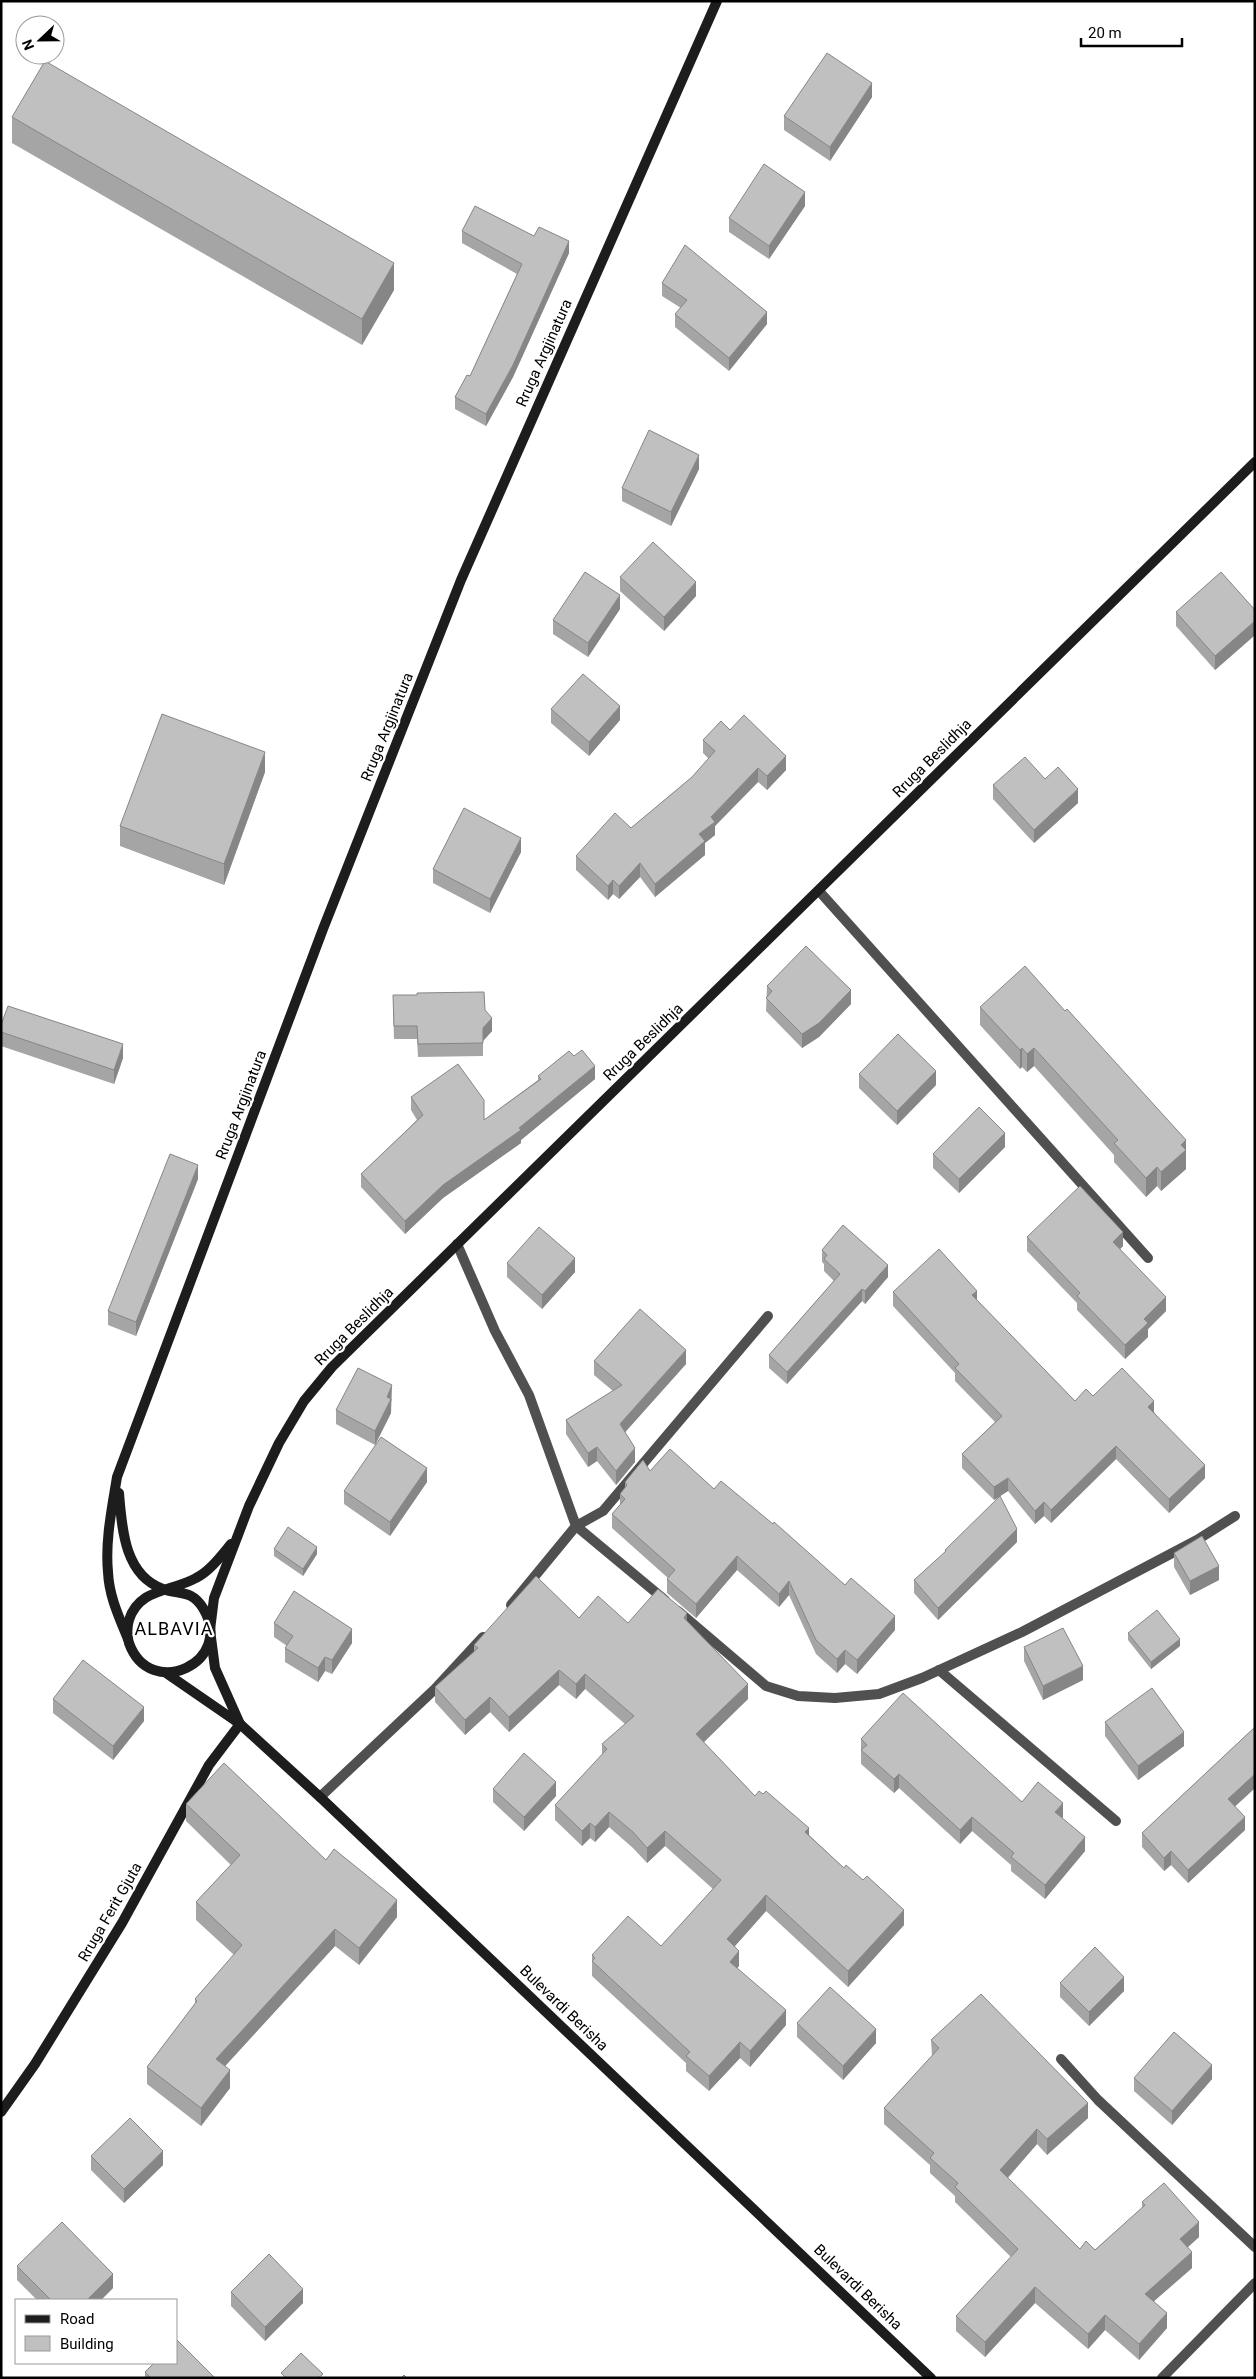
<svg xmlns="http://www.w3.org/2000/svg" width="1256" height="2379" viewBox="0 0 1256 2379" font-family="Roboto,sans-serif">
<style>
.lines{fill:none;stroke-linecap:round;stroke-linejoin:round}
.lane{stroke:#505050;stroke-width:10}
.street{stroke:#505050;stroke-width:10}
.secondary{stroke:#1d1d1d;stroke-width:10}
.wall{fill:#a5a5a5}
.shaded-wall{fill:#868686}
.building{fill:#c0c0c0;stroke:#868686}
.labels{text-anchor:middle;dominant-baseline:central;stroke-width:4.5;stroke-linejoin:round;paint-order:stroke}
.street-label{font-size:15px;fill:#000;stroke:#fff}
.quarter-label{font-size:18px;letter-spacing:1px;fill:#000;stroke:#fff}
</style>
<rect width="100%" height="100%" fill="#fff"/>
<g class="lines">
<g class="lane">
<polyline points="819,891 1148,1258"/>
<polyline points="576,1526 603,1511 768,1316"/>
<polyline points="939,1670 1116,1821"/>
<polyline points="1061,2059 1098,2100 1255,2247"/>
</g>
<g class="street">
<polyline points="457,1244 495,1331 529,1395 576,1526 511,1605"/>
<polyline points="576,1526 665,1600"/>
<polyline points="678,1611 766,1686 798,1696 835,1698 879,1694 922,1678 1022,1632 1197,1540 1235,1516"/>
<polyline points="320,1797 435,1689 483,1637"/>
<polyline points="1162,2378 1255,2283"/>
</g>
<g class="secondary">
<path d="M119,1493C122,1528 124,1575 163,1589C179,1595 191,1589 203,1608C236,1662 150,1702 129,1643C127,1636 127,1627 129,1620C139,1588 171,1592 196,1578C210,1571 221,1556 231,1544"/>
<path d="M128,1639C119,1617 109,1596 108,1572C105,1541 112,1508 117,1477L323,929L461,580L717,1"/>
<polyline points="166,1673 240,1724 320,1797 931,2378"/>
<polyline points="240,1724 215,1668 210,1630 214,1598 249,1506 279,1443 304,1401 332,1367 1255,462"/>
<polyline points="1,2112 35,2064 122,1923 209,1765 240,1724"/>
</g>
</g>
<g class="wall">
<polygon points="872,97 830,161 784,130 784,116"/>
<polygon points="12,117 394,290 362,345 12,143"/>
<polygon points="805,206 769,259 729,232 729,218"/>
<polygon points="462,231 534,236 569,253 513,377 486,426 455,409 455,397 470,376 517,274 462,243"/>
<polygon points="662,283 767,324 729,371 675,327 675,314 681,308 662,296"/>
<polygon points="699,469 671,526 622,501 622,488"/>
<polygon points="620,577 696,596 664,631 620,591"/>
<polygon points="620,609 588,657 553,634 553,620"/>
<polygon points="1255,610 1255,635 1215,670 1176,626 1176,612"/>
<polygon points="551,709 620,720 589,756 551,723"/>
<polygon points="730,730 786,770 767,790 758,782 715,826 715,835 705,843 705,855 655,897 640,877 619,899 613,894 608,900 576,870 576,856 631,828 692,777 709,759 703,753 703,740"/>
<polygon points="265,772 224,885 120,846 120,826"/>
<polygon points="1045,779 1078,803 1034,843 993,799 993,785"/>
<polygon points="521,852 490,913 433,883 433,869"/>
<polygon points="767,986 851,1004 819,1037 802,1048 766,1011"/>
<polygon points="980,1007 1065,1011 1186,1140 1186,1169 1161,1191 1157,1186 1146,1197 1114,1162 1114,1155 1034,1066 1027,1072 1022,1067 1020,1069 980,1025"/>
<polygon points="393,1008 485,1010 492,1031 483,1041 483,1056 418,1057 417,1039 394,1039"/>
<polygon points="1,1025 123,1058 114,1084 1,1046"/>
<polygon points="859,1074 936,1085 897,1125 859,1088"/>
<polygon points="538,1076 595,1079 521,1140 521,1143 443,1198 405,1234 361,1187 361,1174 417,1120 411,1110 411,1097 484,1120 538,1080"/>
<polygon points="1005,1147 959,1193 933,1168 933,1154"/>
<polygon points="198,1179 136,1336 108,1325 108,1311"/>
<polygon points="1027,1237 1123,1246 1120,1249 1166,1311 1148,1329 1148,1337 1125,1359 1077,1310 1077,1303 1027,1251"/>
<polygon points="822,1250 888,1277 865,1304 862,1301 787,1384 769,1368 769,1355 834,1281 824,1271 824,1264 822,1262"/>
<polygon points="507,1263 575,1272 542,1309 507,1277"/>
<polygon points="893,1292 977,1300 1075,1401 1093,1396 1154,1412 1205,1478 1169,1513 1116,1459 1051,1523 1044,1516 1035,1524 1008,1491 994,1500 962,1468 962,1454 995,1422 955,1381 955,1373 893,1306"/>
<polygon points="594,1361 686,1364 625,1432 635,1462 616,1485 597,1461 588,1467 566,1434 566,1420 613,1391 594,1375"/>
<polygon points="392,1399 391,1402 391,1413 375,1445 336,1424 336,1410"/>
<polygon points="650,1471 714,1489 895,1630 857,1674 845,1664 837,1673 816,1654 789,1595 779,1607 737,1570 696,1618 667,1593 667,1579 668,1578 612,1528 612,1514 620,1505 620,1494 625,1488 625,1482"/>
<polygon points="427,1482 390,1536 344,1504 344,1491"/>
<polygon points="1017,1542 938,1620 914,1593 914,1580 945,1553 945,1550"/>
<polygon points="274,1549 317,1554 303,1576 274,1556"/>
<polygon points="1174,1553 1219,1580 1190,1595 1174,1567"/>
<polygon points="579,1618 628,1623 687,1621 748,1699 703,1742 755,1796 809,1835 904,1925 848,1987 766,1911 735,1946 739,1966 737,1968 786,2025 750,2067 740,2058 709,2091 686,2071 686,2063 592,1976 592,1955 661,1946 713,1889 665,1846 647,1863 633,1848 609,1827 595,1842 590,1838 582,1846 555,1820 555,1805 602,1755 602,1744 625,1724 585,1689 576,1699 559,1685 509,1732 490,1712 465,1735 435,1702 435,1687 474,1652 474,1645"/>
<polygon points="274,1623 352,1643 332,1674 325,1671 318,1682 285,1662 285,1648 287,1646 274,1637"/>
<polygon points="1128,1633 1180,1646 1151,1669 1128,1640"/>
<polygon points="1024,1647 1083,1680 1043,1700 1024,1661"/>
<polygon points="53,1699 144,1721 113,1760 53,1713"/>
<polygon points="1105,1722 1184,1746 1138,1780 1105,1736"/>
<polygon points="1255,1727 1255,1788 1235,1806 1245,1830 1188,1883 1171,1865 1164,1871 1142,1847 1142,1833"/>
<polygon points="861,1739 1063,1817 1062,1818 1085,1851 1045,1899 1011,1871 1011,1865 972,1831 960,1844 899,1788 894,1793 861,1764"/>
<polygon points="493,1789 556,1796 524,1831 493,1802"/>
<polygon points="186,1804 326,1860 397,1917 359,1965 335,1946 225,2066 230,2088 201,2126 147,2084 147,2067 195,2004 195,1999 234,1955 196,1920 196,1902 231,1865 186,1821"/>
<polygon points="1060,1983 1124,1991 1089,2026 1060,1997"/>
<polygon points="797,2023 876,2043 843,2080 797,2037"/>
<polygon points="931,2040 1088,2118 1047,2155 1037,2144 1008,2178 1080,2249 1095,2250 1142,2208 1142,2202 1199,2237 1188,2247 1192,2268 1154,2301 1167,2328 1139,2360 1105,2330 1088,2349 1035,2303 985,2357 956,2331 956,2316 1011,2257 955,2202 955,2196 930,2173 930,2165 884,2124 884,2108 932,2056"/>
<polygon points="1134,2078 1212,2079 1172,2125 1134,2091"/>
<polygon points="91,2156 163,2165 124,2203 91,2170"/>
<polygon points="17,2266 113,2288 101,2300 37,2300 17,2280"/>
<polygon points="231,2292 303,2303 265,2341 231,2306"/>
<polygon points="145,2372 215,2378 145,2378"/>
</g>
<g class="shaded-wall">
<polygon points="872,83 872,97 830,161 830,147"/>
<polygon points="805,192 805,206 769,259 769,246"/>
<polygon points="569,241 569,253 513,377 486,426 486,414"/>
<polygon points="394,263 394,290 362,345 362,319"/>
<polygon points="767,312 767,324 729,371 729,358"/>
<polygon points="699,455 699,469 671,526 671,512"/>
<polygon points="696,582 696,596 664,631 664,617"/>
<polygon points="620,595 620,609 588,657 588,643"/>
<polygon points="1255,621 1255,635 1215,670 1215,656"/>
<polygon points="620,706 620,720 589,756 589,742"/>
<polygon points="265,752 265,772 224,885 224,864"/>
<polygon points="786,756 786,770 767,790 767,776"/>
<polygon points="758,768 758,782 715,826 715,835 705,843 705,855 655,897 655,884 699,834 711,817"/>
<polygon points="1078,789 1078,803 1034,843 1034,830"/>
<polygon points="521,838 521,852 490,913 490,899"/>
<polygon points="640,863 640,877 619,899 619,886"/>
<polygon points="613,880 613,894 608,900 608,886"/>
<polygon points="851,990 851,1004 819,1037 802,1048 802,1034"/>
<polygon points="492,1018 492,1031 483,1041 483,1028"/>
<polygon points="123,1044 123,1058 114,1084 114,1070"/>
<polygon points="1022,1048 1022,1067 1020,1069 1020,1050"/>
<polygon points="1034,1048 1034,1066 1027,1072 1027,1054"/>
<polygon points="595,1066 595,1079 521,1140 521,1143 443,1198 405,1234 405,1221 443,1185 519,1128"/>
<polygon points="936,1071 936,1085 897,1125 897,1111"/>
<polygon points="1005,1133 1005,1147 959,1193 959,1179"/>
<polygon points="1186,1140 1186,1169 1161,1191 1161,1172 1181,1145"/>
<polygon points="198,1165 198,1179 136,1336 136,1322"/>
<polygon points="1157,1167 1157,1186 1146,1197 1146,1178"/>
<polygon points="1123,1232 1123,1246 1113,1256 1113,1242"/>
<polygon points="575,1258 575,1272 542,1309 542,1295"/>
<polygon points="888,1265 888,1277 865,1304 865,1291"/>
<polygon points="862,1289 862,1301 787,1384 787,1372"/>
<polygon points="977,1291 977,1304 972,1295"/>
<polygon points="1166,1297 1166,1311 1148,1329 1148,1337 1125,1359 1125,1345 1144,1319"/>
<polygon points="686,1350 686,1364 620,1438 620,1424"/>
<polygon points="392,1385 391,1413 375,1445 375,1431 387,1397"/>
<polygon points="1154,1401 1154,1415 1148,1407"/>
<polygon points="1116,1446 1116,1459 1051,1523 1051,1510"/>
<polygon points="597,1447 597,1461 588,1467 588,1453"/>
<polygon points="635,1448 635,1462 616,1485 616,1471"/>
<polygon points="1205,1465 1205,1478 1169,1513 1169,1499"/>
<polygon points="427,1468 427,1482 390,1536 390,1522"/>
<polygon points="1008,1478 1008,1491 994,1500 994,1487"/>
<polygon points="1044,1502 1044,1516 1035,1524 1035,1511"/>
<polygon points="1017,1529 1017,1542 938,1620 938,1608"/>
<polygon points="317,1547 317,1554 303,1576 303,1569"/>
<polygon points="737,1556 737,1570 696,1618 696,1604"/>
<polygon points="1219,1566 1219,1580 1190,1595 1190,1581"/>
<polygon points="789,1581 789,1595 779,1607 779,1594"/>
<polygon points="687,1613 687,1629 684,1618"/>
<polygon points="895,1616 895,1630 857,1674 857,1660"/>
<polygon points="352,1629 352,1643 332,1674 332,1660"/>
<polygon points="1180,1639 1180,1646 1151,1669 1151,1662"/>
<polygon points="845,1650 845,1664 837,1673 837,1659"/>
<polygon points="325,1657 325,1671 318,1682 318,1668"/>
<polygon points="1083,1666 1083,1680 1043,1700 1043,1686"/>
<polygon points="559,1670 559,1685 509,1732 509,1717"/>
<polygon points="585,1674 585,1689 576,1699 576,1684"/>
<polygon points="748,1684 748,1699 696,1750 696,1734"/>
<polygon points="490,1697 490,1712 465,1735 465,1720"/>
<polygon points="144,1707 144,1721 113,1760 113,1746"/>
<polygon points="1184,1732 1184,1746 1138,1780 1138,1766"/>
<polygon points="899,1774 899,1788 894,1793 894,1779"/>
<polygon points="1255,1774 1255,1788 1228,1813 1228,1799"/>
<polygon points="556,1782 556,1796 524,1831 524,1817"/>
<polygon points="1063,1803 1063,1817 1055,1826 1055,1812"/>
<polygon points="609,1812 609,1827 595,1842 595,1827"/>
<polygon points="972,1817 972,1831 960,1844 960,1830"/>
<polygon points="1245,1817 1245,1830 1188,1883 1188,1870"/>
<polygon points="590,1823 590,1838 582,1846 582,1831"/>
<polygon points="809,1828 809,1843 805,1832"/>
<polygon points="665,1831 665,1846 647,1863 647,1848"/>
<polygon points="1085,1837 1085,1851 1045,1899 1045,1885"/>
<polygon points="1171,1851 1171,1865 1164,1871 1164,1858"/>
<polygon points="766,1895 766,1911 727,1955 727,1939"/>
<polygon points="397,1900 397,1917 359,1965 359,1948"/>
<polygon points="904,1910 904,1925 848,1987 848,1971"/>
<polygon points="335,1929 335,1946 216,2076 216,2059"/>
<polygon points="739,1951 739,1966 730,1977 730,1962"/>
<polygon points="1124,1977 1124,1991 1089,2026 1089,2012"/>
<polygon points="786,2010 786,2025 750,2067 750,2051"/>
<polygon points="876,2029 876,2043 843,2080 843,2066"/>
<polygon points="740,2042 740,2058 709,2091 709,2076"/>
<polygon points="1212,2065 1212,2079 1172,2125 1172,2111"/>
<polygon points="230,2070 230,2088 201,2126 201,2108"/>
<polygon points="1088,2103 1088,2118 1047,2155 1047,2139"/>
<polygon points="1037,2129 1037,2144 1000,2186 1000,2170"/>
<polygon points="163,2151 163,2165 124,2203 124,2189"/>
<polygon points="1199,2222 1199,2237 1180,2254 1180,2239"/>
<polygon points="1192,2252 1192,2268 1145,2309 1145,2294"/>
<polygon points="113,2274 113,2288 101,2300 87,2300"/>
<polygon points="1035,2287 1035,2303 985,2357 985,2342"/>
<polygon points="303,2289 303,2303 265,2341 265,2327"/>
<polygon points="1167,2313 1167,2328 1139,2360 1139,2344"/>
<polygon points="1105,2315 1105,2330 1088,2349 1088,2334"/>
</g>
<g class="building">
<polygon points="827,53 872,83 830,147 784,116"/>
<polygon points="45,61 394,263 362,319 12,117"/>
<polygon points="764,164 805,192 769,246 729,218"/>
<polygon points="475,206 534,236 539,227 569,241 513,365 486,414 455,397 467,375 470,376 522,264 462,231"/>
<polygon points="685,245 767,312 729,358 675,314 687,300 662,283"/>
<polygon points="649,430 699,455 671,512 622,488"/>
<polygon points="653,542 696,582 664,617 620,577"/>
<polygon points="585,572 620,595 588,643 553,620"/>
<polygon points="1221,572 1255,610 1255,621 1215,656 1176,612"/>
<polygon points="583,674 620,706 589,742 551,709"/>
<polygon points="162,714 265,752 224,864 120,826"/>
<polygon points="744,715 786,756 767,776 758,768 711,817 715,822 699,834 705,841 655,884 640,863 619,886 613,880 608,886 576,856 615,813 631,828 692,777 715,751 703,740 721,721 730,730"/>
<polygon points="1025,757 1045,779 1058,767 1078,789 1034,830 993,785"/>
<polygon points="464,808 521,838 490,899 433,869"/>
<polygon points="806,946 851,990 819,1023 802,1034 766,998 772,991 767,986"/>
<polygon points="1025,966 1065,1011 1067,1009 1186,1140 1181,1145 1186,1150 1161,1172 1157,1167 1146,1178 1114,1143 1118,1140 1034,1048 1027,1054 1022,1048 1020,1050 980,1007"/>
<polygon points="484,992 485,1010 492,1018 483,1028 483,1043 418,1044 417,1026 394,1026 393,995 417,995 417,993"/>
<polygon points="8,1006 123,1044 114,1070 1,1032 1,1025"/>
<polygon points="898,1034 936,1071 897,1111 859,1074"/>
<polygon points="582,1050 595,1066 519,1128 521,1130 443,1185 405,1221 361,1174 423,1115 411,1097 458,1064 484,1100 484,1120 541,1079 538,1076 569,1051 574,1056"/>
<polygon points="979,1107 1005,1133 959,1179 933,1154"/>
<polygon points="170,1154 198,1165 136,1322 108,1311"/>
<polygon points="1080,1186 1123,1232 1113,1242 1166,1297 1144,1319 1148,1323 1125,1345 1077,1296 1080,1293 1027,1237"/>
<polygon points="843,1225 888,1265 865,1291 862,1289 787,1372 769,1355 840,1274 824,1259 827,1255 822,1250"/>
<polygon points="539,1227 575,1258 542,1295 507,1263"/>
<polygon points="939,1249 977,1291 972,1295 1075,1401 1086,1389 1093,1396 1122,1368 1154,1401 1148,1407 1205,1465 1169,1499 1116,1446 1051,1510 1044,1502 1035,1511 1008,1478 994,1487 962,1454 1002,1416 955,1368 959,1364 893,1292"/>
<polygon points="640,1309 686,1350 620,1424 635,1448 616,1471 597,1447 588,1453 566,1420 622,1385 594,1361"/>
<polygon points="358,1368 392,1385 387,1397 391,1399 375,1431 336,1410"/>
<polygon points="381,1437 427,1468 390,1522 344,1491"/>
<polygon points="670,1449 714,1489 721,1481 773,1524 774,1522 845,1585 851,1578 895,1616 857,1660 845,1650 837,1659 816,1640 789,1581 779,1594 737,1556 696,1604 667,1579 675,1570 612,1514 625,1499 620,1494 627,1485 625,1482 643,1460 650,1471"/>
<polygon points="1000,1496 1017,1529 938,1608 914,1580 946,1551 945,1550"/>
<polygon points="288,1527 317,1547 303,1569 274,1549"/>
<polygon points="1202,1536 1219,1566 1190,1581 1174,1553"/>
<polygon points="536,1576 579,1618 598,1596 628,1623 658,1589 687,1613 684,1618 748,1684 696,1734 755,1796 759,1791 763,1794 766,1791 809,1828 805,1832 844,1868 846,1865 863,1880 867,1876 904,1910 848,1971 766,1895 727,1939 739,1951 730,1962 786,2010 750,2051 740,2042 709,2076 686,2056 690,2052 592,1961 595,1958 592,1955 628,1916 661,1946 721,1880 665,1831 647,1848 633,1832 609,1812 595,1827 590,1823 582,1831 555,1805 607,1749 602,1744 634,1716 585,1674 576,1684 559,1670 509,1717 490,1697 465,1720 435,1687 478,1648 474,1645"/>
<polygon points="294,1591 352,1629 332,1660 325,1657 318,1668 285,1648 293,1636 274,1623"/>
<polygon points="1157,1610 1180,1639 1151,1662 1128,1633"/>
<polygon points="1063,1628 1083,1666 1043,1686 1024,1647"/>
<polygon points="83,1660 144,1707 113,1746 53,1699"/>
<polygon points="1152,1688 1184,1732 1138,1766 1105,1722"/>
<polygon points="903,1693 1022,1802 1038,1782 1063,1803 1055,1812 1085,1837 1045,1885 1011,1857 1014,1853 972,1817 960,1830 899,1774 894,1779 861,1750 867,1745 861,1739"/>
<polygon points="1255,1727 1255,1774 1228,1799 1245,1817 1188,1870 1171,1851 1164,1858 1142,1833"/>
<polygon points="524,1753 556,1782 524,1817 493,1789"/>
<polygon points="224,1763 326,1860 334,1849 397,1900 359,1948 335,1929 216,2059 230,2070 201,2108 147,2067 197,2001 195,1999 242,1945 196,1902 240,1855 186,1804"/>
<polygon points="1095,1947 1124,1977 1089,2012 1060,1983"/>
<polygon points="830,1987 876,2029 843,2066 797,2023"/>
<polygon points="981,1994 1088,2103 1047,2139 1037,2129 1000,2170 1080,2249 1086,2241 1095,2250 1145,2205 1142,2202 1164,2183 1199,2222 1180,2239 1192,2252 1145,2294 1167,2313 1139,2344 1105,2315 1088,2334 1035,2287 985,2342 956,2316 1018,2249 955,2187 958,2183 930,2158 934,2153 884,2108 939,2048 931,2040"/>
<polygon points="1174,2032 1212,2065 1172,2111 1134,2078"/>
<polygon points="130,2118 163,2151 124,2189 91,2156"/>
<polygon points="62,2222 113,2274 87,2300 51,2300 17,2266"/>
<polygon points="269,2254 303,2289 265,2327 231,2292"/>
<polygon points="176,2340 177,2340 215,2378 151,2378 145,2372 154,2363 176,2363"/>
<polygon points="301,2353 323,2374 318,2378 286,2378 281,2373"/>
<polygon points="404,2375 407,2378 401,2378"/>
</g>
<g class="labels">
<g class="street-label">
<text transform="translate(544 353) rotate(-66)">Rruga Argjinatura</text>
<text transform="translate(387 727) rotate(-68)">Rruga Argjinatura</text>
<text transform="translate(932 758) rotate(-45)">Rruga Beslidhja</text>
<text transform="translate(643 1042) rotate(-44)">Rruga Beslidhja</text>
<text transform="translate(241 1105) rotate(-69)">Rruga Argjinatura</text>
<text transform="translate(354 1326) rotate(-45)">Rruga Beslidhja</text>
<text transform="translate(110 1912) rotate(-60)">Rruga Ferit Gjuta</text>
<text transform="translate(564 2008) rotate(44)">Bulevardi Berisha</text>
<text transform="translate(858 2287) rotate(44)">Bulevardi Berisha</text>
</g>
<g class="quarter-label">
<text x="174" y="1628">ALBAVIA</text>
</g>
</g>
<rect width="1256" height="2379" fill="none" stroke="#000000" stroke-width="5"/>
<rect x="15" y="2299" width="162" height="65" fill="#ffffff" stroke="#999999"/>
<rect x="25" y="2315" width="25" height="8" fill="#1d1d1d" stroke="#999999"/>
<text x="60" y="2324" font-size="15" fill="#000000">Road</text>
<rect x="25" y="2336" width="25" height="15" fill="#c0c0c0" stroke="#999999"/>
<text x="60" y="2349" font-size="15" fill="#000000">Building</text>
<g transform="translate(40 40) rotate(248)"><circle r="24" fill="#ffffff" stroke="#999999"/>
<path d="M0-4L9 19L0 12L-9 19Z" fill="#000000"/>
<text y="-8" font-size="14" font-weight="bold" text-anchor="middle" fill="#000000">N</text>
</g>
<path d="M1081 38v8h101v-8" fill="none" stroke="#000000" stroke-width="2.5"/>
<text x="1088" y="38" font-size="15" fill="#000000" stroke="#ffffff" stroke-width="4" paint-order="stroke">20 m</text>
</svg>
